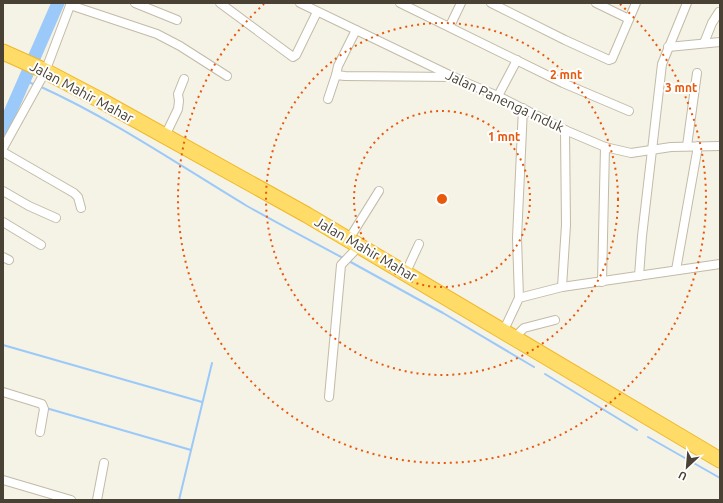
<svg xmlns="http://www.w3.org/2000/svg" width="723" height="503" viewBox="0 0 723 503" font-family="Ubuntu,sans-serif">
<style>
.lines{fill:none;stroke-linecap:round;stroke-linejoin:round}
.stream{stroke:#9bc9f9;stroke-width:2}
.river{stroke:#9bc9f9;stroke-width:13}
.street-casing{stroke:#c2bba7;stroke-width:10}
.highway-casing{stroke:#f0b825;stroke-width:17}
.street{stroke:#fff;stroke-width:8}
.highway{stroke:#ffdb67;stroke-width:15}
.ring{fill:none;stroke:#e8590c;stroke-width:2;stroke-dasharray:2 4}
.labels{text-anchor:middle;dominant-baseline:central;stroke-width:4;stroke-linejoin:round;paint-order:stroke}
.street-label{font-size:14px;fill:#494234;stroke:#fff}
.centre{fill:#e8590c;stroke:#fff;stroke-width:2}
.ring-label{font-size:12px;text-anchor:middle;font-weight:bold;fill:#e8590c;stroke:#fff;stroke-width:4;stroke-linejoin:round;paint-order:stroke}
</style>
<rect width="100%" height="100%" fill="#f5f2e6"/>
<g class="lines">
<g class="stream">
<polyline points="41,52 62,3"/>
<polyline points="25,80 35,85"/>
<path d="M39,86C112,119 179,165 247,206C279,224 311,241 343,258"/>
<polyline points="347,260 443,313 534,367"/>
<polyline points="3,345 202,402"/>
<polyline points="545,374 637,430"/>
<polyline points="46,408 191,450"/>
<polyline points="648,437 720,478"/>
<polyline points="179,500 212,363"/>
</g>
<polyline class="river" points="3,129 58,3"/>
<defs>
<g id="street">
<polyline points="135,3 177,20"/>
<polyline points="220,3 293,57 296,55 317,12"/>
<polyline points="300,3 462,81 498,96 565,130 605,147 631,153 671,147 720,146"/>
<polyline points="400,3 563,83 629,111"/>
<polyline points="491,3 565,40 609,60 612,59 636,3"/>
<polyline points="596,3 629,19"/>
<polyline points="70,5 157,34 180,46 227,76"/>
<polyline points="450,26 461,3"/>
<polyline points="356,30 338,66 336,75 345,76 454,77"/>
<polyline points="704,43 712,23 719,12"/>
<polyline points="668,47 720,42"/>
<polyline points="498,96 517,60"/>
<polyline points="328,99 336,75"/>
<polyline points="165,136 178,109 179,101 178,94 184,79"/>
<polyline points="687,146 697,73"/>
<polyline points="3,148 45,72 71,3"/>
<polyline points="3,152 74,193 78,197 81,208"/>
<polyline points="3,191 29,206 56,218"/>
<polyline points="3,222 41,245"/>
<polyline points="349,239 379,191"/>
<polyline points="3,257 9,260"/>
<polyline points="676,270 698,146"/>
<polyline points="406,272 419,244"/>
<polyline points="639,276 642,236 662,64 687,3"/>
<polyline points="602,282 605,147"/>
<polyline points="562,287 566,225 565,130"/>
<polyline points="519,298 517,238 523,108"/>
<polyline points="503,332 519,298 562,287 720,264"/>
<polyline points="514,338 524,328 555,320"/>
<polyline points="3,392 42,404 44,409 40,432"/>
<polyline points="329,397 341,265 360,245"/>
<polyline points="3,480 71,500"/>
<polyline points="97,500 104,463"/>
</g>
<polyline id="highway" points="3,52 41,69 102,101 307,215 720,460"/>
</defs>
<use href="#street" class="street-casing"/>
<use href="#highway" class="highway-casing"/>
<use href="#street" class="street"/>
<use href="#highway" class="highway"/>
</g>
<g class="ring">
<circle cx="442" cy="199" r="88"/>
<circle cx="442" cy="199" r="176"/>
<path d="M620 4A264 264 0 1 1 264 4"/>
</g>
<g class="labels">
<g class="street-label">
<text transform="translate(82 92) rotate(28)">Jalan Mahir Mahar</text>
<text transform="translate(505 101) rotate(25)">Jalan Panenga Induk</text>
<text transform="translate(366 249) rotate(30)">Jalan Mahir Mahar</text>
</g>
</g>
<circle cx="442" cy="199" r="6" class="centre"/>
<g class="ring-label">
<text x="566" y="79">2 mnt</text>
<text x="681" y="92">3 mnt</text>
<text x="504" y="141">1 mnt</text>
</g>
<rect width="723" height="503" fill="none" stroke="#494234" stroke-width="8"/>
<g transform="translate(687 467) rotate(206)" stroke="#ffffff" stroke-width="3" paint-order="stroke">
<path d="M0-3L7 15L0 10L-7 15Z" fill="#494234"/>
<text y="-6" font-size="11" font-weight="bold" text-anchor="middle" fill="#494234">U</text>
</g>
</svg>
